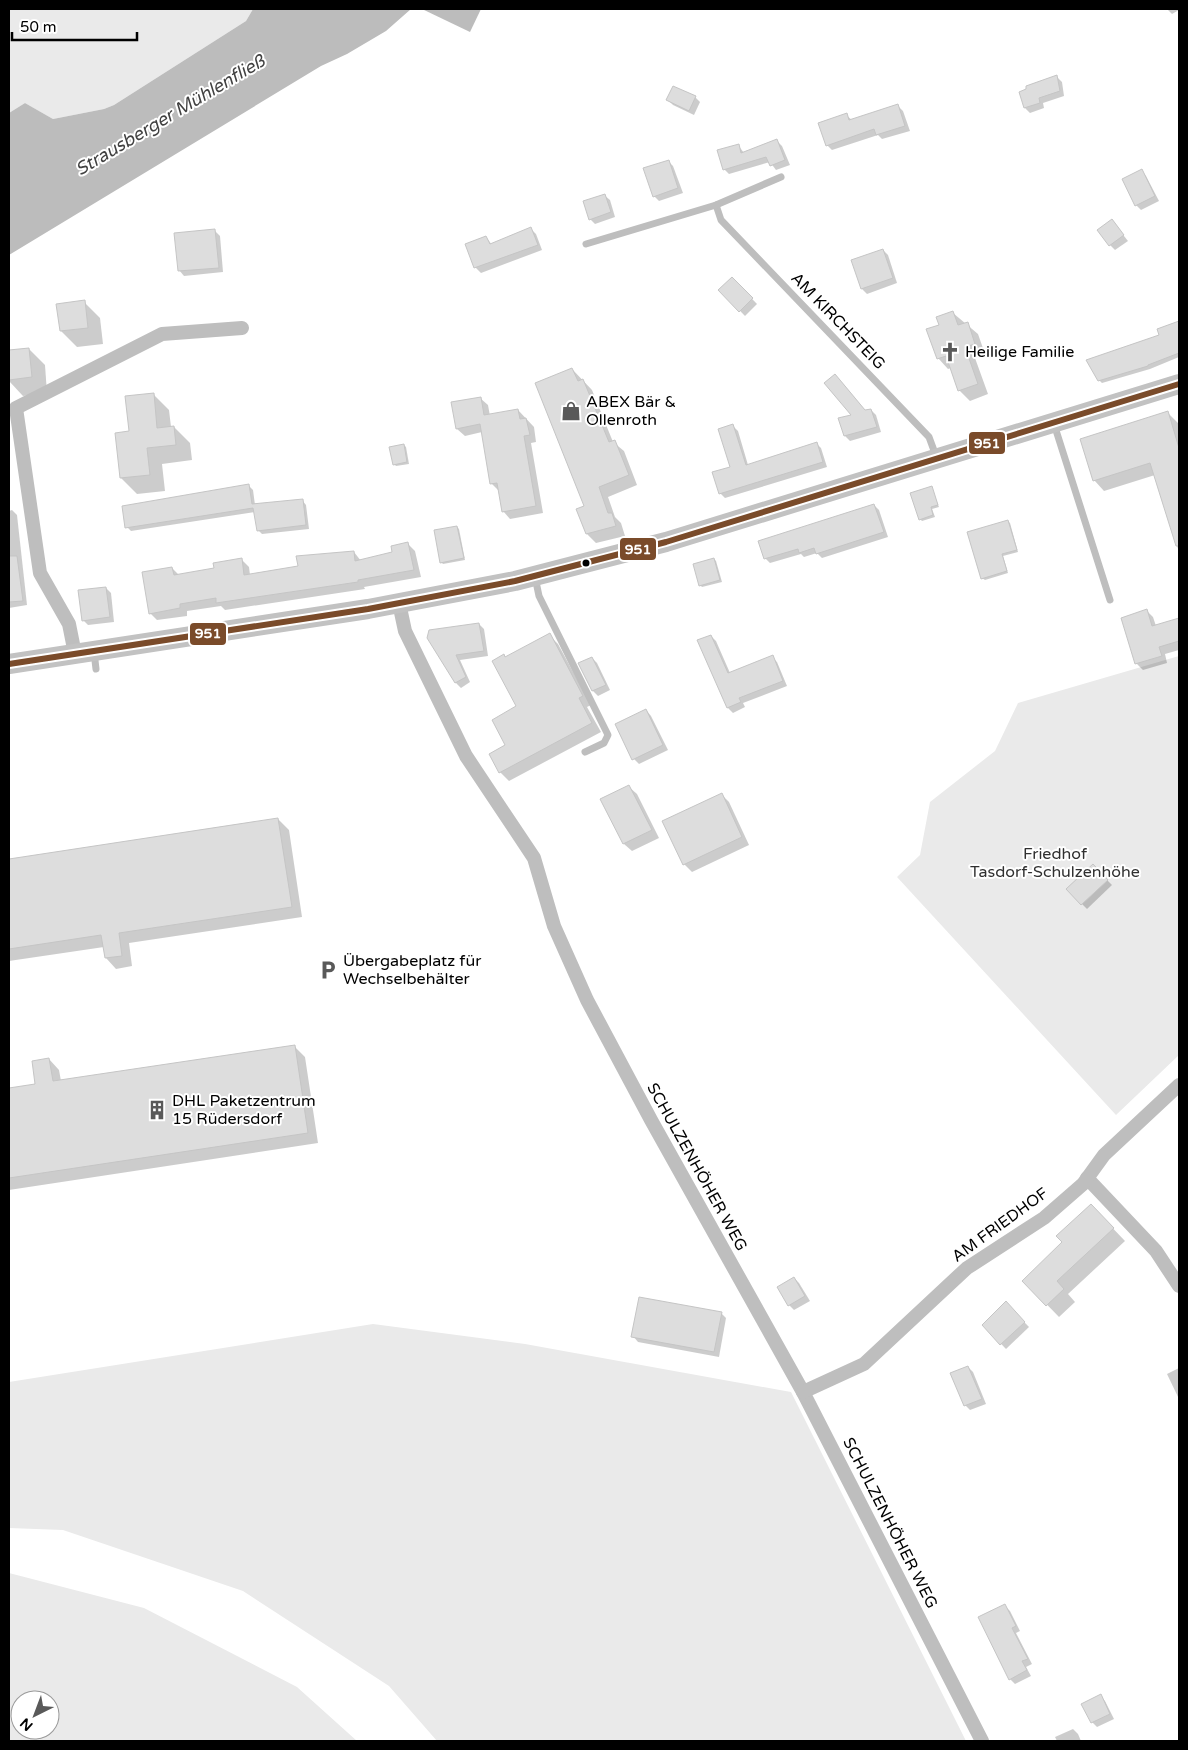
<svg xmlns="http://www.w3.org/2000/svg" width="1188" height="1750" viewBox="0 0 1188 1750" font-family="'Varela Round',sans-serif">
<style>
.green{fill:#eaeaea;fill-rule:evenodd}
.water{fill:#bcbcbc}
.shadow{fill:#0003}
.building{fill:#ddd;stroke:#c5c5c5}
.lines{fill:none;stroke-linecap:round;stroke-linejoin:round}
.service{stroke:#bebebe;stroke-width:7}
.minor{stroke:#bebebe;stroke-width:14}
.secondary{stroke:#c2c2c2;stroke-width:20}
.bus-1-casing{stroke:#fff;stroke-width:10}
.bus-1{stroke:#7a4b2a;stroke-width:6}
.bus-dot{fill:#000;stroke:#fff;stroke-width:2}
.labels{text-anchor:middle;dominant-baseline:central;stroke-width:4;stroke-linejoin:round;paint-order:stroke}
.street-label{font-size:16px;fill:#000;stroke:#fff}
.poi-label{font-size:16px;fill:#000;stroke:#fff;text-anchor:start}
.park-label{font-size:16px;fill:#303030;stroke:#fff}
.water-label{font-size:18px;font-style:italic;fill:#414141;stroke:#fff}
.line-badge{stroke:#fff;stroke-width:2}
.badge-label{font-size:14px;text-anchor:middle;font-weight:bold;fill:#fff}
</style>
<rect width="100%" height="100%" fill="#fff"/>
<g class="green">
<polygon points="9,9 253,9 246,21 114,105 104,109 53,119 25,103 9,113"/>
<polygon points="1179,656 1179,1055 1116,1115 897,877 920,855 930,802 995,751 1018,703"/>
<polygon points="373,1324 525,1344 791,1392 966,1741 437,1741 389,1686 243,1591 63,1530 9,1528 9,1382"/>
<path d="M9,1573L144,1608L297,1687L357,1741H9ZM20,1700H50V1730H20Z"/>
</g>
<g class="water">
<polygon points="253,9 411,9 386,31 347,54 321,66 9,255 9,113 25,103 53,119 104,109 114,105 246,21"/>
<polygon points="422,9 481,9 470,32"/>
</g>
<g class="shadow">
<polygon points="1167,9 1179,9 1179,10 1172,14"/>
<polygon points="1057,77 1062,82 1064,96 1043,103 1044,108 1030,113 1025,108"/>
<polygon points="674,87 695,97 700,102 694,115 673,105 668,100"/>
<polygon points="898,106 903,111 910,131 882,139 878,135 832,150 827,145 846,115 852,120"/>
<polygon points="777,141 782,146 790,165 776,170 770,162 729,174 724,169 738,145 744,153"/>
<polygon points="668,161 673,166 683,193 659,201 654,196"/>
<polygon points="1141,171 1146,176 1159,201 1141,210 1136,205"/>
<polygon points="604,195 610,200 615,217 595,224 590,219"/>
<polygon points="1112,221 1128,241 1115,250 1110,245"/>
<polygon points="531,229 536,234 542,250 481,273 476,268 467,244 486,237 492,245"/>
<polygon points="215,231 220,236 223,272 184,276 179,270"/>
<polygon points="883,250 888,255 897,283 867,294 862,289"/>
<polygon points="732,278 757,304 745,316 720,290"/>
<polygon points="84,302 100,318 103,344 77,347 61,331"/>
<polygon points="953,313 978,334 985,354 975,358 988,394 970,401 959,390 951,368 948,369 938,358 940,325"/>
<polygon points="1179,322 1179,357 1150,369 1102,383 1099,380 1161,336 1159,330"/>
<polygon points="29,349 45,365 47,393 23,396 9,381 9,351"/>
<polygon points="572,369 592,390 613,442 624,451 637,485 608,497 615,517 621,523 625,536 596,543 587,534 586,506"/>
<polygon points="153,394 169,410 171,427 174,427 190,443 192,460 162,464 165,491 137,494 121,478 130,432"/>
<polygon points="480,398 488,405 490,416 518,410 534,427 536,442 531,443 543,513 510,519 503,511 499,491 491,483 482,432 465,436 457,429"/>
<polygon points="871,410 876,415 881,432 850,441 845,436 865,412"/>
<polygon points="1168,413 1178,423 1179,427 1179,552 1155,475 1104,491 1094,480"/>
<polygon points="733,426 738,431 748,465 816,443 821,448 827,467 725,498 720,493 732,468"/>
<polygon points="404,445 406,447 409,464 396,466 394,464"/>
<polygon points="249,486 253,490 255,505 302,500 306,505 309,529 262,534 258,530 255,512 131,531 127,527"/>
<polygon points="931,487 939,507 932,509 935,517 922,521 920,519"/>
<polygon points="874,505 879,510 888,537 822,558 817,553 804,557 801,554 770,563 765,558"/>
<polygon points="12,510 17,515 27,605 9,608 9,511"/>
<polygon points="1007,521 1010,523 1018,552 1003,556 1008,573 985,580 982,578"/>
<polygon points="457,527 459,529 465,560 443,564 441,562"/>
<polygon points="408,544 415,551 421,577 364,587 365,589 225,610 221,606 187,611 187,616 157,620 150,613 172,568 179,575 216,569 241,559 249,567 250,575 299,567 354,552 361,561 394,553"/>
<polygon points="714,559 716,561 722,582 702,587 700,585"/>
<polygon points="106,588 111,593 114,622 88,625 83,620"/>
<polygon points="1147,611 1153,617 1156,626 1179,620 1179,650 1165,654 1167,663 1143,670 1137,664 1122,618"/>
<polygon points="479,624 484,629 488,656 460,660 470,682 461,688 456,683 428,637"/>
<polygon points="549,635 558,644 591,705 587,707 601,732 509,781 500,772 518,706 506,658"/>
<polygon points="711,636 716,641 730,673 772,657 777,662 787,686 743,703 745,707 733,713 728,708"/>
<polygon points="592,658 597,663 610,690 598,696 593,691 580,664"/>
<polygon points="646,710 651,716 668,750 639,764 634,759"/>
<polygon points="629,787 637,794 659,838 632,851 624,844"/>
<polygon points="722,795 729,802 749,845 692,872 684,864"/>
<polygon points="278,819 289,830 302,917 129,943 132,966 116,969 106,958 104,947 9,961 9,860"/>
<polygon points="1093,866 1112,885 1087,909 1068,890"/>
<polygon points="294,1046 305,1057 318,1143 9,1190 9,1089 37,1085 49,1059 59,1070 61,1081"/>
<polygon points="1103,1218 1125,1241 1068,1294 1075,1302 1059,1317 1024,1281"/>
<polygon points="794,1278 799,1283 810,1301 794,1310 789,1305"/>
<polygon points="1006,1303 1029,1327 1006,1349 983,1325"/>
<polygon points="721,1313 726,1318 719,1357 638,1342 633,1336"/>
<polygon points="968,1367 973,1372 986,1404 970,1410 965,1405"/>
<polygon points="1179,1368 1179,1399 1167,1374"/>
<polygon points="1005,1606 1010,1611 1020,1631 1016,1633 1032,1664 1026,1667 1031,1676 1015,1684 1010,1679"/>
<polygon points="1100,1696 1105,1701 1114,1719 1097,1727 1092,1722"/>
<polygon points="1073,1729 1078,1734 1081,1741 1057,1741 1055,1737"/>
</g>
<g class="building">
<polygon points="1057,75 1060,91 1039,98 1040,103 1024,108 1019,92 1026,89 1026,86"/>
<polygon points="673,86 696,96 689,111 666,100"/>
<polygon points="898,104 905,126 876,135 874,129 826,146 818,123 847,113 849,120"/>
<polygon points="777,139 785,160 770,166 766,157 723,170 717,150 739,144 741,153"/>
<polygon points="669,160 678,188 653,197 643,168"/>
<polygon points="1142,169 1155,196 1135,206 1122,179"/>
<polygon points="605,194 611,212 589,220 583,201"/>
<polygon points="1112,219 1124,235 1109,246 1097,230"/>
<polygon points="531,227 538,245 474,268 465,244 486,236 490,244"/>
<polygon points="215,229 219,268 178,271 174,233"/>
<polygon points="883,249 893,278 861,289 851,260"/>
<polygon points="732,277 753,298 739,312 718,290"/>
<polygon points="85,300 88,328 60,331 56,304"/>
<polygon points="953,311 958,325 968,322 975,344 965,347 978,384 958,391 946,356 937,359 926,329 939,325 936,317"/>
<polygon points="1179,321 1179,353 1148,365 1148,366 1098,381 1086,360 1159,335 1157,329"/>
<polygon points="29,348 32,377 9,380 9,350"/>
<polygon points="572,368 578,381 583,379 609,442 615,440 629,475 599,487 608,513 612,513 616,526 586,534 576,509 584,506 535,383"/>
<polygon points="835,374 865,410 871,409 877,427 844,436 838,418 851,415 824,383"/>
<polygon points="154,393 157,428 174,426 176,445 147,448 150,475 120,478 115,433 129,431 125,396"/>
<polygon points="481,397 484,415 518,409 520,419 526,418 530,435 524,436 536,506 502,512 497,483 490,484 480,424 456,429 451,402"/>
<polygon points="1168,411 1179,448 1179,546 1176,546 1150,463 1093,481 1080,439"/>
<polygon points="733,424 746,465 817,442 823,462 719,494 712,472 730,467 718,429"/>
<polygon points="404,444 407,462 393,465 389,447"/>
<polygon points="249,484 252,504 303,499 306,525 257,531 253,508 125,528 122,506"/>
<polygon points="932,486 938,505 931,507 933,515 919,520 910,493"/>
<polygon points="874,504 884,532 816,554 814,548 799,553 798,549 764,559 758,541"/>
<polygon points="1008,520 1017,550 1002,554 1007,571 981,579 967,532"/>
<polygon points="457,526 464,558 440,563 434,530"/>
<polygon points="408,542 414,570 358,580 358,582 216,603 216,598 180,604 180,608 149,614 142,572 172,567 174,575 214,568 213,563 242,558 244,575 298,566 296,556 354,551 355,561 392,552 391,546"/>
<polygon points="9,556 17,556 23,601 9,602"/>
<polygon points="714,558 720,580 699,586 693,564"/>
<polygon points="106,587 110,617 82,621 78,590"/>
<polygon points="1147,609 1152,626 1179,618 1179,641 1159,647 1162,656 1135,664 1121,618"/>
<polygon points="479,623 484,651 456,655 466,677 455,683 427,638 429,630"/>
<polygon points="550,633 583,696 579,698 592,723 499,773 489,754 505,745 492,720 516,706 492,661 504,654 505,657"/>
<polygon points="711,635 728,673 773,655 783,681 739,698 741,702 727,708 697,640"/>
<polygon points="592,657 606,685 592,691 578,663"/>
<polygon points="646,709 663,745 632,760 615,724"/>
<polygon points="629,785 652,830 623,844 600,799"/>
<polygon points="722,793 742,837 683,865 662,821"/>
<polygon points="278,818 292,907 119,933 122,956 105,958 101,935 9,949 9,859"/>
<polygon points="1093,864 1108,880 1081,905 1066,889"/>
<polygon points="295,1045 308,1133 9,1178 9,1088 35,1084 32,1061 49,1058 53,1081"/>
<polygon points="1091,1204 1114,1228 1057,1281 1064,1289 1046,1306 1022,1281 1062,1242 1056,1236"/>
<polygon points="794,1277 805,1296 788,1306 777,1287"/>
<polygon points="639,1297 722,1312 714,1352 631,1337"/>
<polygon points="1006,1301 1025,1322 1000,1345 982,1325"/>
<polygon points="968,1366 982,1399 964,1406 950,1373"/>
<polygon points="1005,1604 1016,1626 1012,1628 1028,1659 1022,1661 1027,1670 1009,1680 978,1617"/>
<polygon points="1101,1694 1110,1714 1091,1723 1081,1704"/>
</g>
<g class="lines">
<g class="service">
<polyline points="716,205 721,220 929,437 936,456"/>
<polyline points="586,244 716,205 781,177"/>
<polyline points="1054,424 1110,600"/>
<polyline points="535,577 539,596 608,735 604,743 585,752"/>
<polyline points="94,652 96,669"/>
</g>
<g class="minor">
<polyline points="399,603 405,631 466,756 534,858 554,926 587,1000 651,1120 803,1392 982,1741"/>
<polyline points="75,654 69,624 40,573 16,408 162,334 242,328"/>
<polyline points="1087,1178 1156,1251 1179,1286"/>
<polyline points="803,1392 864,1364 967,1268 1044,1218 1083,1184 1104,1155 1179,1085"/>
</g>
<polyline class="secondary" points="9,664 368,609 515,581 666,542 1179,384"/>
<defs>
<polyline id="bus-1" points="9,664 368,609 515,581 666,542 1179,384"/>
</defs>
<use href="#bus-1" class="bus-1-casing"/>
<use href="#bus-1" class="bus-1"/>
</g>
<defs>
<symbol id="church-bare" viewBox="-9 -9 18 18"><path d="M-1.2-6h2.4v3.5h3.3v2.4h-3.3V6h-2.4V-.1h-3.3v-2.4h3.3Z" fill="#595959" stroke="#fff" stroke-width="2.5" paint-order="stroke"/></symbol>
<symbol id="shop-bare" viewBox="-9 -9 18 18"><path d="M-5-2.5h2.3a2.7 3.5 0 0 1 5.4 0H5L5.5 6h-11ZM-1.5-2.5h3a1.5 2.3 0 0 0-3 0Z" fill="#595959" stroke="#fff" stroke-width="2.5" paint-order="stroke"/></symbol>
<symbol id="parking-bare" viewBox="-9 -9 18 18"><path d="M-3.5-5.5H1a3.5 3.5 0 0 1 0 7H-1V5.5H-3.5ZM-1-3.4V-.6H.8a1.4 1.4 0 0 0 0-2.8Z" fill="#595959" stroke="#fff" stroke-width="2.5" paint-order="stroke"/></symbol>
<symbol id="building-bare" viewBox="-9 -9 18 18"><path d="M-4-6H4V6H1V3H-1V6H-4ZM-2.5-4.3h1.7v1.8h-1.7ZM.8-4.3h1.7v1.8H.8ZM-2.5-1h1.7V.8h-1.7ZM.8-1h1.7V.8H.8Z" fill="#595959" stroke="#fff" stroke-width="2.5" paint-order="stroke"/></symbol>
</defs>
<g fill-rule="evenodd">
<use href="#church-bare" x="936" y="338" width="28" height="28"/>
<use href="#shop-bare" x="557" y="397" width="28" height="28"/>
<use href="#parking-bare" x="314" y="956" width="28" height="28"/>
<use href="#building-bare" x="143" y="1096" width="28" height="28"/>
</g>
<circle class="bus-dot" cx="586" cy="563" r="4.5"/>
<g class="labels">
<g class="street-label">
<text transform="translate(838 321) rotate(46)">AM KIRCHSTEIG</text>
<text transform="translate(697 1167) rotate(61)">SCHULZENHÖHER WEG</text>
<text transform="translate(1000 1225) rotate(-36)">AM FRIEDHOF</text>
<text transform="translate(890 1523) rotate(63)">SCHULZENHÖHER WEG</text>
</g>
<g class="poi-label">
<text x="965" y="352">Heilige Familie</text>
<text x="586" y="402">ABEX Bär &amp;<tspan x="586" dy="18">Ollenroth</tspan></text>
<text x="343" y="961">Übergabeplatz für<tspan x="343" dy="18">Wechselbehälter</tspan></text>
<text x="172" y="1101">DHL Paketzentrum<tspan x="172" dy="18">15 Rüdersdorf</tspan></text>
</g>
<g class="park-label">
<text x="1055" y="854">Friedhof<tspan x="1055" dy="18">Tasdorf-Schulzenhöhe</tspan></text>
</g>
<g class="water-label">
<text transform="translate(170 115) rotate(-31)">Strausberger Mühlenfließ</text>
</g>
</g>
<g class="line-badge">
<rect x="968" y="431" width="38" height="24" rx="5" fill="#7a4b2a"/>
<rect x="619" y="537" width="38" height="24" rx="5" fill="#7a4b2a"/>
<rect x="189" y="622" width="38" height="24" rx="5" fill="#7a4b2a"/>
</g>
<g class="badge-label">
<text x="987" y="448">951</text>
<text x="638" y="554">951</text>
<text x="208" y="638">951</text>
</g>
<rect width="1188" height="1750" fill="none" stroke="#000000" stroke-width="20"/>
<g transform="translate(35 1715) rotate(222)"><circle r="24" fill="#ffffff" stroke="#999999"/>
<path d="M0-4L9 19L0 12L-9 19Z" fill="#595959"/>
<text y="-8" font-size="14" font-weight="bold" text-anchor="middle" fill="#000000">N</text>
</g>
<path d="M12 32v8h125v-8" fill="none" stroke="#000000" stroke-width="2.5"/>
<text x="20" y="32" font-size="15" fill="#000000" stroke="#ffffff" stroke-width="4" paint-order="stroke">50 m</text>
</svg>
